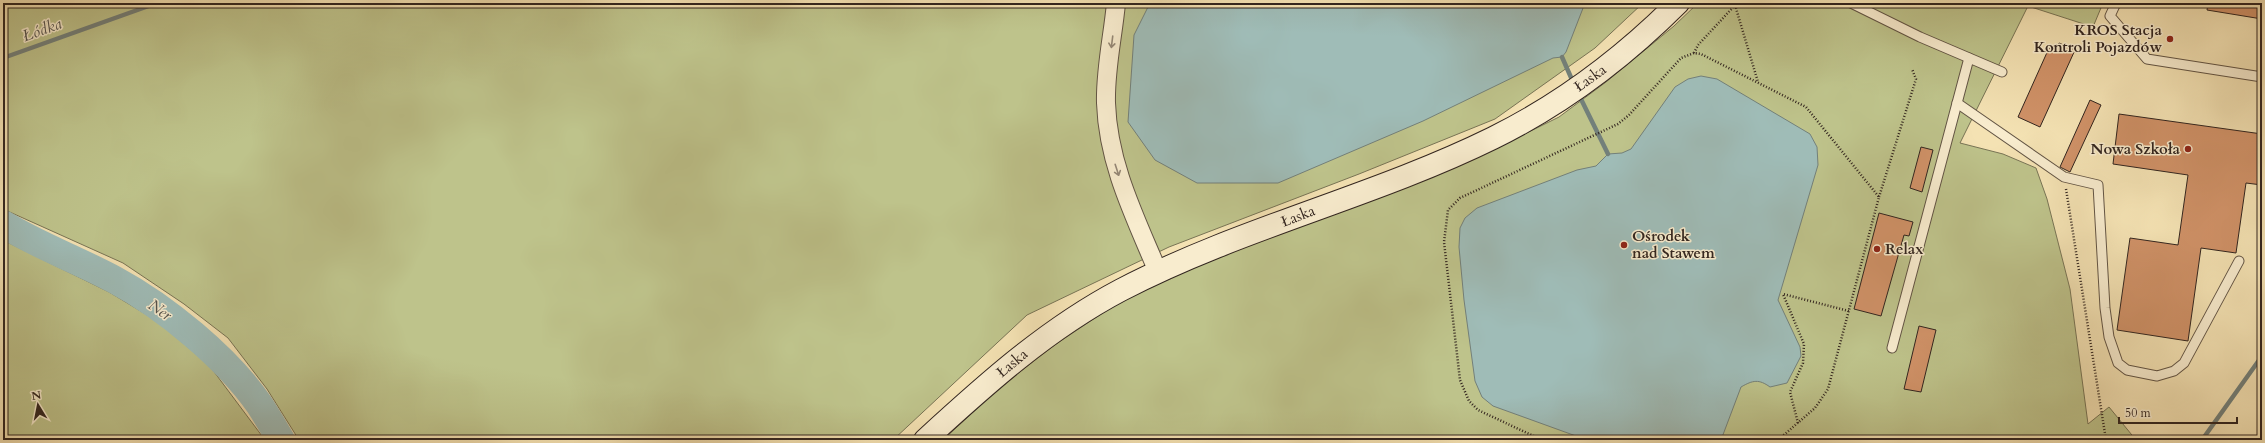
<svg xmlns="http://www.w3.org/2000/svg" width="2265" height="443" viewBox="0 0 2265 443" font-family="Cardo,serif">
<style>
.green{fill:#bec38b;stroke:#787455}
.water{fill:#9fbcb7;stroke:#73807a}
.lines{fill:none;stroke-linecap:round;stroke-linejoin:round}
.stream{stroke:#73807a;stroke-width:4.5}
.river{stroke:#9fbcb7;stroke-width:28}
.building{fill:#d09268;stroke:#32251f}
.lane-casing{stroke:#625444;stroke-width:11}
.street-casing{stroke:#625444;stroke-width:20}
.secondary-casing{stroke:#32251f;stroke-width:24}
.path{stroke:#32251f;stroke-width:2.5;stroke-dasharray:1 2;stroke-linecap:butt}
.lane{stroke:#f8ecce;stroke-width:9}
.street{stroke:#f8ecce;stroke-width:18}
.secondary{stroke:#f8ecce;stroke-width:22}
.oneway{stroke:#958876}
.poi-dot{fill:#8f2418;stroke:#f8ecce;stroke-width:1.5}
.labels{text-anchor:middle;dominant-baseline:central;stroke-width:3;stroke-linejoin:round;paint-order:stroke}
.poi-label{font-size:15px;font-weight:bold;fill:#32251f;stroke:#f8ecce;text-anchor:end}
.street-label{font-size:15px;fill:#32251f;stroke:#f8ecce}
.water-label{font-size:16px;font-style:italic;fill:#53524d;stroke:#f8ecce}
</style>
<rect width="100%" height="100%" fill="#f4e2b3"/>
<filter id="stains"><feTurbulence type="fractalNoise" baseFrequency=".005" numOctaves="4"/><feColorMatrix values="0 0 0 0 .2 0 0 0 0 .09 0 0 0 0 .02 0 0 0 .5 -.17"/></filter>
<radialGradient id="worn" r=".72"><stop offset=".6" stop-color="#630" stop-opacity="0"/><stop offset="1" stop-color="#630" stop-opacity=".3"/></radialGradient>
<g class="green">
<polygon points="3,3 1643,3 1595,48 1495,119 1359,174 1169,247 1027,315 893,440 299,440 267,389 228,338 184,304 123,263 3,209"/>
<polygon points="1698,3 2103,3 2093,27 2028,6 1960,143 2003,154 2036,168 2047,199 2070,289 2088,424 2109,407 2136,440 943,440 1000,387 1056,344 1125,298 1242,246 1355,202 1468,162 1559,117 1606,82 1674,26"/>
<polygon points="3,240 109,292 157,321 209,365 265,440 3,440"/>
</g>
<g class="water">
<polygon points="1150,3 1585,3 1566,52 1562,57 1553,58 1423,121 1278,183 1197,183 1155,160 1128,122 1134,35"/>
<path d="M1701,76L1717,79L1810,134L1817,147L1818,165L1778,300L1800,347L1801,356L1787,383L1770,387C1759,379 1753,380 1741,387L1721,440H1580L1576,436L1493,406L1482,397L1475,381L1464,300L1459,247L1460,228L1465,218L1477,208L1577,170L1596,166L1608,154L1622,153L1631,149L1675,87L1688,79Z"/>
</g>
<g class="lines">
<g class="stream">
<polyline points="1562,57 1573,82"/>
<polyline points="3,58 157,3"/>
<polyline points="1579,95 1608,154"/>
<polyline points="2202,440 2262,356"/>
</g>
<path class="river" d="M3,224C39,246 78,260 115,280C165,307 226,357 259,404C267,416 274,428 281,440"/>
</g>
<g class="building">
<polygon points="2208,3 2262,3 2262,19 2207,10"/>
<polygon points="2059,43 2075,50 2040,127 2018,117 2049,48 2055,51"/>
<polygon points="2090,100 2101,105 2070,172 2060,167"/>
<polygon points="2119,114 2262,134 2262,185 2246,183 2236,253 2201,248 2188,341 2117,330 2130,238 2178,245 2188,175 2113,164"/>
<polygon points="1921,147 1933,150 1922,192 1910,188"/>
<polygon points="1879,213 1913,222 1909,236 1904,235 1881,316 1854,309"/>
<polygon points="1919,326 1936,330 1921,392 1904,389"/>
</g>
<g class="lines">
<defs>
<g id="lane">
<polyline points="1851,3 1920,37 2002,72"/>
<polyline points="2116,3 2110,16 2147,59 2262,77"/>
<polyline points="1957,103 2064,177 2098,185 2105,308 2109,337 2118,363 2127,370 2157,376 2174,371 2184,363 2239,261"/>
<polyline points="1892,348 1969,58"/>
</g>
<path id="street" d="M1116,3C1113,36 1105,70 1106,103C1108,164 1135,217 1158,272"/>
<path id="secondary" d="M925,440C986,384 1047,329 1121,290C1240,228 1373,197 1493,138C1562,104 1624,57 1678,3"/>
</defs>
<use href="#lane" class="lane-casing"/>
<use href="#street" class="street-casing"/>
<use href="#secondary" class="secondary-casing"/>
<g class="path">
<polyline points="1735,5 1758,82"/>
<polyline points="1694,53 1698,45 1737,3"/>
<polyline points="2066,189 2106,440"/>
<polyline points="1879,197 1916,79 1912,69"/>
<polyline points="1798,423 1790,392 1803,363 1804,344 1783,294 1849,311"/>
<polyline points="1542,440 1478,410 1469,401 1460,380 1444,242 1448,210 1460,198 1618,124 1629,115 1681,58 1694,53 1701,54 1806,107 1879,197 1828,389 1815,408 1778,440"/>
</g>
<use href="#lane" class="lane"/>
<use href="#street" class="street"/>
<use href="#secondary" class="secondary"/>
</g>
<defs><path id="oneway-shaft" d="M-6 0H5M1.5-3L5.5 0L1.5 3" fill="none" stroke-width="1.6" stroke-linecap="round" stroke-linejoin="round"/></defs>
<g class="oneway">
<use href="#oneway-shaft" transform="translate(1112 42) rotate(97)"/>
<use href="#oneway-shaft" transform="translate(1117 170) rotate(72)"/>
</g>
<g class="poi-dot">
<circle cx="2170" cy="39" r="4"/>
<circle cx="2188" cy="149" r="4"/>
<circle cx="1624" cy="245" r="4"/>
<circle cx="1877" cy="249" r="4"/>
</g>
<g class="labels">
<g class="poi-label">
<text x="2162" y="30">KROS Stacja<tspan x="2162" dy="17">Kontroli Pojazdów</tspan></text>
<text x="2180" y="149">Nowa Szkoła</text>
<text x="1632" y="236" text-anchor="start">Ośrodek<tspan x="1632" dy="17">nad Stawem</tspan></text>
<text x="1885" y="249" text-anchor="start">Relax</text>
</g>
<g class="street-label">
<text transform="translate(1590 78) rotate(-36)">Łaska</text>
<text transform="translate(1298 216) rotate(-21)">Łaska</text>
<text transform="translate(1012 363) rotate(-40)">Łaska</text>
</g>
<g class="water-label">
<text transform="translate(42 30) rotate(-20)">Łódka</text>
<text transform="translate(160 310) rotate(34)">Ner</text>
</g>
</g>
<rect width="2265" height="443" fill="none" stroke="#f4e2b3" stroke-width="16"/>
<rect x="4" y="4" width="2257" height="435" fill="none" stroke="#32251f" stroke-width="2"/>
<rect x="8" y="8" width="2249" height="427" fill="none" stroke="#32251f"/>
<g transform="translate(38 405) rotate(350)" stroke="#f8ecce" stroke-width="3" paint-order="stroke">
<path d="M0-3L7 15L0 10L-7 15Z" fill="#32251f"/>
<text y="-6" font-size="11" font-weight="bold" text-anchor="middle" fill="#32251f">N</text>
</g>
<path d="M2119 417v6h118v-6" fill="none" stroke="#32251f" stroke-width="2"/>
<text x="2125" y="417" font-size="12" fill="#32251f" stroke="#f8ecce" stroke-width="3" paint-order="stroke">50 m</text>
<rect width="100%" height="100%" filter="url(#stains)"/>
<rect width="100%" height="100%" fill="url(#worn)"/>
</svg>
